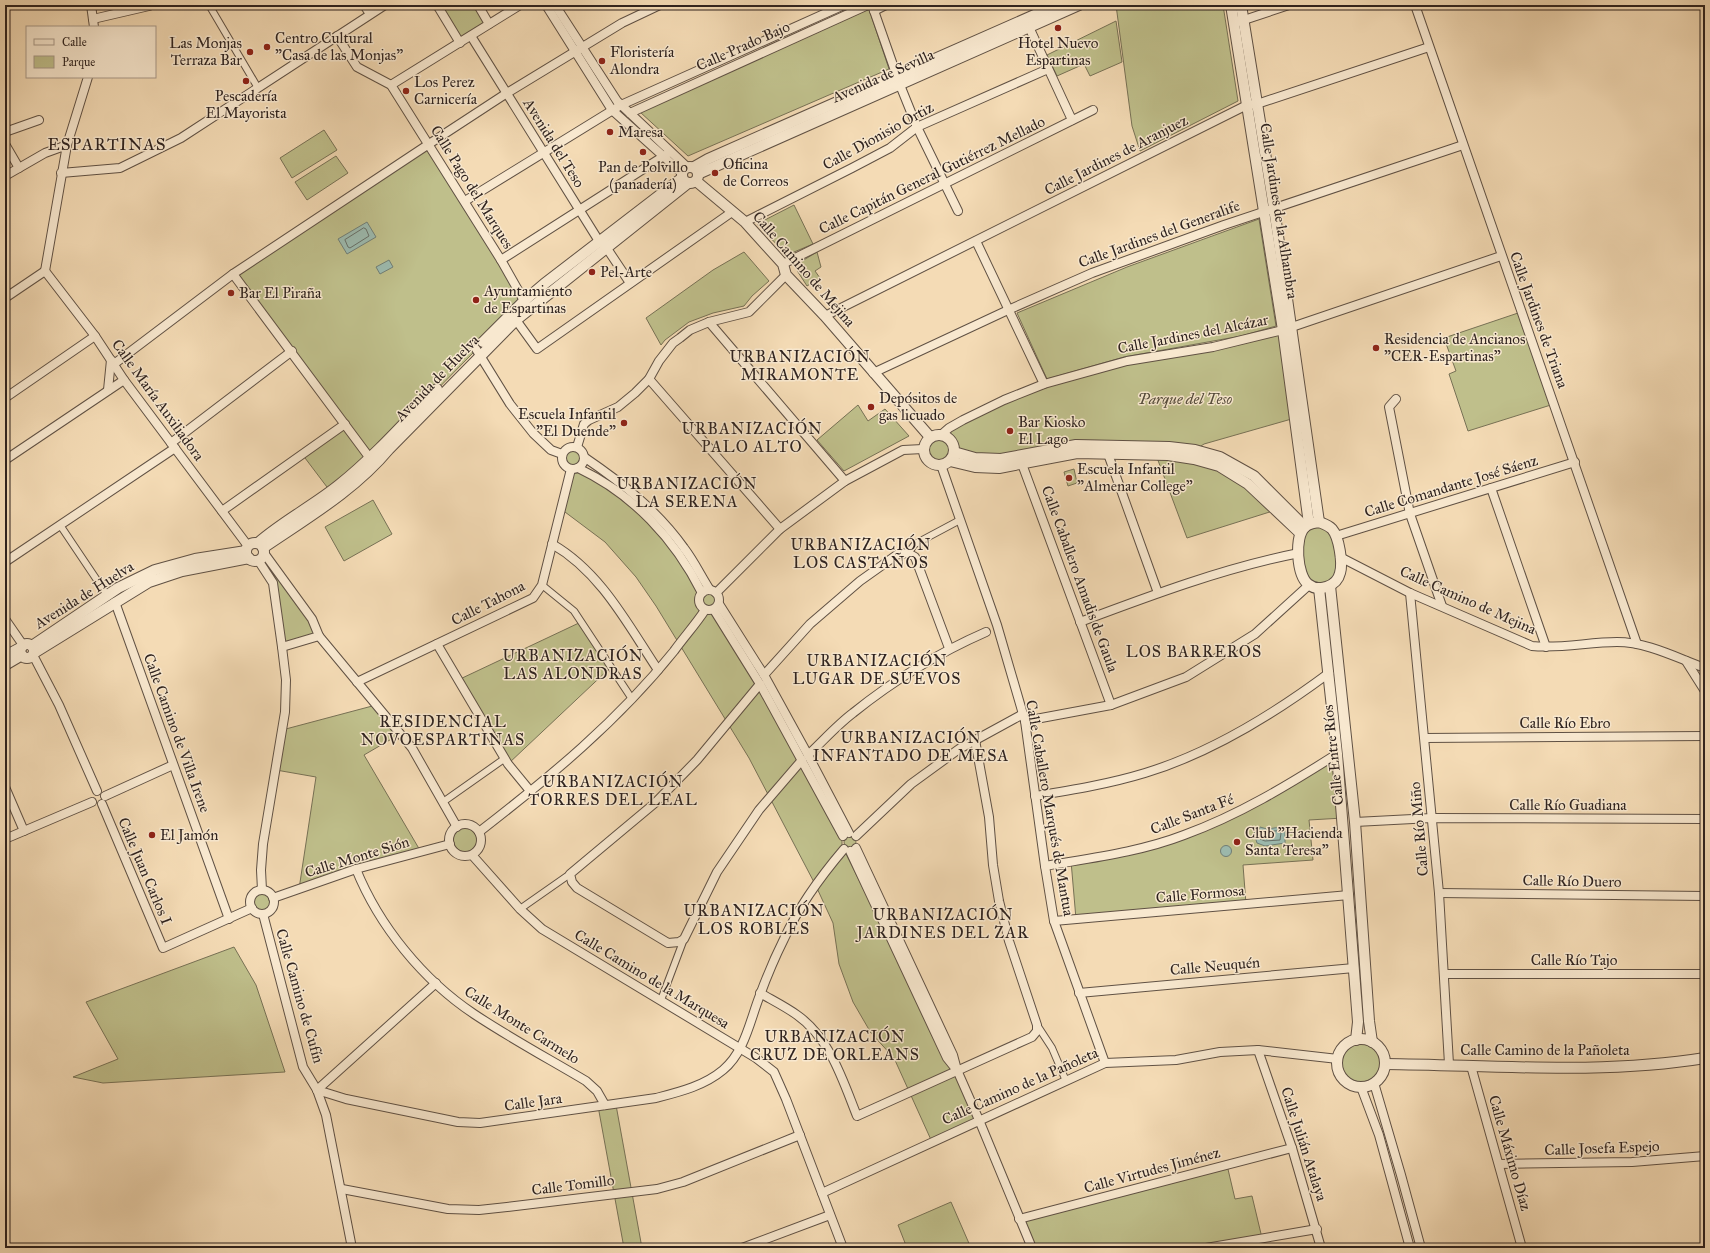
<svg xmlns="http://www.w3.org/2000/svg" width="1710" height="1253" viewBox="0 0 1710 1253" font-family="'IM FELL Great Primer',serif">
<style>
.green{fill:#bfbf8b;stroke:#777155}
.water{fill:#9cbbb0;stroke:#707e76}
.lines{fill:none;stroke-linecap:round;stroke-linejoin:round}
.shore{stroke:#666f68;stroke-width:1}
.pedestrian-casing{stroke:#605144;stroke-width:8}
.minor-casing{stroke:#605144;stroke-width:10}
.tertiary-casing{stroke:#605144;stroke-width:12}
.pedestrian{stroke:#f8e8cf;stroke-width:6}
.minor{stroke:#f8e8cf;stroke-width:8}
.tertiary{stroke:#f8e8cf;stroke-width:10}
.poi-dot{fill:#8f2418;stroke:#f8e8cf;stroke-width:1.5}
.labels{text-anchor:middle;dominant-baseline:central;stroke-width:3;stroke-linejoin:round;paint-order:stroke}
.poi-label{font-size:15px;fill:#2f231f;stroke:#f8e8cf;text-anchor:start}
.street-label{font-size:15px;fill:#2f231f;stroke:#f8e8cf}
.park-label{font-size:15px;font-style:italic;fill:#534a3a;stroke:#f8e8cf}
.neighbourhood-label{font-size:16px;letter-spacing:1px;fill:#2f231f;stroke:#f8e8cf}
.quarter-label{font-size:17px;letter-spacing:1px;fill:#2f231f;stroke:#f8e8cf}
</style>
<rect width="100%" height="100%" fill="#f4dbb5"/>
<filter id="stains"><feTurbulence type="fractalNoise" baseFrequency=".005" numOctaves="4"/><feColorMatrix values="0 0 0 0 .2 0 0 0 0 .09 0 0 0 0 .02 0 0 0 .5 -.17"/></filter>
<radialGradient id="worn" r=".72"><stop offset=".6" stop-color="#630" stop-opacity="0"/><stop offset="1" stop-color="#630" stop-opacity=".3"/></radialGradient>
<g class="green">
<polygon points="437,5 478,5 489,24 460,43"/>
<polygon points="1116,5 1223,5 1238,101 1140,151 1132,126"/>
<polygon points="869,9 889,69 688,156 640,112"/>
<polygon points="1116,21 1122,62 1090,76 1084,64 1057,76 1047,55"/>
<polygon points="324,130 337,150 292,178 280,158"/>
<polygon points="429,144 524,301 416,411 330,491 302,454 345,424 233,274"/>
<polygon points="336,156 348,173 307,200 295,182"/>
<polygon points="794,205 813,244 787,255 757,224"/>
<polygon points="1259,219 1276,326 1241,336 1124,357 1047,379 1017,313 1127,267"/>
<polygon points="744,252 769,281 752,296 744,306 713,313 689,322 665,340 661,345 646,318 713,270"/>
<polygon points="817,252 821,267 815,271 820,278 807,286 798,272 797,264"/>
<polygon points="1521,312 1554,404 1468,431 1449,374 1456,371 1444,338"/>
<polygon points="1283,330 1295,418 1204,444 1195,450 1001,459 954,452 951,441 941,435 1004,400 1087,371"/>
<polygon points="858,405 868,421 885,409 909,436 844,471 817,440"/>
<circle cx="939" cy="450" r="13"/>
<circle cx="573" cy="458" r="9"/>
<polygon points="1156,455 1219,466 1276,510 1187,538"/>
<polygon points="575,469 612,486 680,555 700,596 700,606 702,608 711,611 760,684 842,839 842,846 979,1120 932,1142 894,1058 871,1033 853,1002 839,964 833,923 816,886 749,758 656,606 636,577 605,542 561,509"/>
<polygon points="1074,469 1077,483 1068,486 1064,472"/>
<polygon points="373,500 392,534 344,561 325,527"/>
<polygon points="1327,525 1341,566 1330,586 1305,580 1300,533 1305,527"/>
<polygon points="264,553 319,636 282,647 273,583 259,560"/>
<circle cx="709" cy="601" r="8"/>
<polygon points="581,622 611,667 508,764 458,680"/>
<polygon points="376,705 400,734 364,755 421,852 299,889 316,777 276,770 282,730"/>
<polygon points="1337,754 1343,818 1309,820 1313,860 1243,865 1246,904 1076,919 1071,861 1141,848 1228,817"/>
<circle cx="465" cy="840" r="12"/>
<circle cx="850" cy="842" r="6"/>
<circle cx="262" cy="902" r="10"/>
<polygon points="234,947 256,985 285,1072 103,1083 73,1077 118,1059 86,1002"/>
<circle cx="1361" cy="1063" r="19"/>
<polygon points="616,1105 642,1248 624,1248 598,1106"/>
<polygon points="1227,1165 1235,1199 1252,1196 1262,1238 1206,1248 1032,1248 1019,1219"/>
<polygon points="951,1202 971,1248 907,1248 898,1225"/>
</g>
<g class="water">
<polygon points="367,222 376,237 347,254 338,239"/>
<polygon points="389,260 393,267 380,274 376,267"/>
<polygon points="1260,827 1267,829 1281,827 1285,831 1285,843 1265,846 1257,843 1254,833 1259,830"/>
<circle cx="1226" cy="851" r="5.5"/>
</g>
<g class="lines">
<g class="shore">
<polygon points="364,228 366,229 369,236 350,248 348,247 345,240"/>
<polygon points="1279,831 1281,833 1280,840 1265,841 1260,839 1260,835 1263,832"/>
</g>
<defs>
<g id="pedestrian">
<polyline points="209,5 258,88"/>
<polyline points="60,525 107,595"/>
<polyline points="908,553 915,544 960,520"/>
<polyline points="542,585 574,611 632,699"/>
<polyline points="443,802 504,759"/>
<polyline points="520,909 570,874"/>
<polyline points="661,1000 684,939"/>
<polyline points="1037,1025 1052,1048 1066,1081"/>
</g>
<g id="minor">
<polyline points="91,5 94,27"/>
<polyline points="364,5 370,14"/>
<polyline points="437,5 460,43"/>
<polyline points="478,5 489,24"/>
<polyline points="546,5 612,110 682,173"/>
<polyline points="555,5 617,101 687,167"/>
<polyline points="872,5 900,85 917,127 958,211"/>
<polyline points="1415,5 1637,644"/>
<polyline points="874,11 886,5"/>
<polyline points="93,19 149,6"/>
<polyline points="1238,22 1289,5"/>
<polyline points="1029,27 1072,120"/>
<polyline points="337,36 357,67 391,85 501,260 527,306"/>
<polyline points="471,36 597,238 606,247 630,283"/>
<polyline points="391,85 520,5"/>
<polyline points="630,113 868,5"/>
<polyline points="5,132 39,120"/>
<polyline points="5,144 19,168"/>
<polyline points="61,173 120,168 181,138 385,5"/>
<polyline points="5,176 45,153 67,145"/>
<polyline points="465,201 621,105 844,5"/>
<polyline points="745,222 852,168 890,148 917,127 1048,69"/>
<polyline points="976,241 1044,384"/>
<polyline points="501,260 667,154"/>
<polyline points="783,264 1093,110"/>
<polyline points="45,271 95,336 124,380 248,546"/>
<polyline points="45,271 67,145 88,77"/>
<polyline points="233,274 372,461"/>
<polyline points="5,298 45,271"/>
<polyline points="825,316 1247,105 1257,104 1429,47"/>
<polyline points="516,320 537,349 732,212"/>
<polyline points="709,322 845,481"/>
<polyline points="476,349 510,404 533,433 551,450 562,454"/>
<polyline points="114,364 233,274 429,144 507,93 622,23 660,5"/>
<polyline points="873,373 1008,310 1092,273 1224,225 1463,145"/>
<polyline points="649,379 780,529"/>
<polyline points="108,390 111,360"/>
<polyline points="5,398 95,336"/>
<polyline points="1396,399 1389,407 1410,514 1442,606"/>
<polyline points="941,435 949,428 963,420 1004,400 1044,384 1127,361 1213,347 1283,330 1501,256"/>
<polyline points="171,443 292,351"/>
<circle cx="573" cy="458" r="11"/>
<polyline points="577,447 584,424 589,420 618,407 635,393 649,379 659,361 673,343 680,338 690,330 709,322 749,312 786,275"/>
<polyline points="1108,454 1158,593"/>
<path d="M584,457C622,483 657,510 684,548C694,561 701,576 710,590"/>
<polyline points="5,460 124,380"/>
<polyline points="1022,464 1111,705"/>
<polyline points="941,465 997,625 1025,721 1045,866 1054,921 1105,1063"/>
<path d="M578,468C633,494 675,539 702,593"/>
<polyline points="1491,488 1546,647"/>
<polyline points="222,511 345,424"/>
<polyline points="1336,536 1575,462"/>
<path d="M552,544C601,572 628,625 658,670"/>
<path d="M1340,557L1410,593L1532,646C1560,649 1589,642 1617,642C1647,642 1677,658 1705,668"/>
<polyline points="258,560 273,583 282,647 319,636 312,619 264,553"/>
<polyline points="5,562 175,448"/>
<circle cx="709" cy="600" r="10"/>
<polyline points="716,593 780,529 845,481 903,450 923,449"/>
<polyline points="1410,593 1439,893 1449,1064"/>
<polyline points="115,602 229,919"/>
<polyline points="719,604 764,675 808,755 849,833"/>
<polyline points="714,610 760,684 843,836"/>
<polyline points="5,619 23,645"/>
<path d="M1080,622C1152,595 1224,568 1299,553"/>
<polyline points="319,636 412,748 457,827"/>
<polyline points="437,644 508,764 531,792"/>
<polyline points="33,655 59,705 97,791"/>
<polyline points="1686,661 1705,691"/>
<polyline points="764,675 810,624 860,581 898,554 908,553 915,557 949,648"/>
<polyline points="357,682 533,598 542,585 571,469"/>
<polyline points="760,684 697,760 655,803 570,874 572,882 577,888 668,943 679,942 684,939 717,872 759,810 802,760"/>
<polyline points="1025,721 1111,705 1186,677 1255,634 1309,585"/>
<polyline points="1425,738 1705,736"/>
<path d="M808,755C823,741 837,725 853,713C894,680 938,653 986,632"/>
<polyline points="5,787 24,831"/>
<polyline points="105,796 173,765"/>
<path d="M1035,796C1072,790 1109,784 1145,773C1211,753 1274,714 1329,673"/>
<polyline points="102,804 163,948 252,908"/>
<polyline points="1355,822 1432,818 1705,819"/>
<circle cx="465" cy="840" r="16"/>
<path d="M479,832C550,777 618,721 674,651C684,637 696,624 705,610"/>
<polyline points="856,836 911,784 959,749 1023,714"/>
<polyline points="5,839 92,802"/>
<polyline points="856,848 953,1055 957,1070 979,1120 1032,1248"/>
<polyline points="850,851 947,1058 955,1068"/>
<polyline points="472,855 520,909 542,929 756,1058 774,1072 786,1099 843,1248"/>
<path d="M1045,866C1091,858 1140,852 1184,835C1239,815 1288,785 1337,754"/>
<path d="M356,869C379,926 423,980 474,1014C510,1038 549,1059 586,1081L597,1091L605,1105"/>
<polyline points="262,890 261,870 263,844 285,712 286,680 282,647"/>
<circle cx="262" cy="902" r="12"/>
<polyline points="1439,893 1705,896"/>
<polyline points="273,898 356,869 450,844"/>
<polyline points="263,914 303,1067 317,1090 326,1115 352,1248"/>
<polyline points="1054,921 1349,895"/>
<polyline points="1444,974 1705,974"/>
<path d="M760,993C772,1000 786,1007 797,1015C830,1038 843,1081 857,1116L1032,1037L1037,1031V1025L1009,941L999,901L993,865L989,817L975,740"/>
<polyline points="1079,993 1354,968"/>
<polyline points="1258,1050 1292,1148 1321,1248"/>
<polyline points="1471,1066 1522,1248"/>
<polyline points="1374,1083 1401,1175 1421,1248"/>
<polyline points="1361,1087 1379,1135 1410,1248"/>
<path d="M317,1090L346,1099L458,1122L480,1123L656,1098C679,1092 704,1086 723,1070C745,1052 750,1020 760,995C767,976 775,957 784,939C799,906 821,876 844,849"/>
<polyline points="317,1090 436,983"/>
<polyline points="1499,1164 1632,1162 1705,1156"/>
<polyline points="342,1189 448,1209 479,1210 507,1207 657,1189 683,1182 800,1135"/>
<polyline points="822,1193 1105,1063 1176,1060 1220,1052 1258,1050 1338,1059"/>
<polyline points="1019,1219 1292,1148"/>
<polyline points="742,1248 830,1215"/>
<polyline points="1206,1248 1317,1229"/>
</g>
<g id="tertiary">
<polyline points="1231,5 1283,330 1309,524"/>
<polyline points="1241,5 1274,208 1319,522"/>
<circle cx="690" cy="175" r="8"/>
<polyline points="694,167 708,159 1057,5"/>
<polyline points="698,174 1079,5"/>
<polyline points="696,181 745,222 783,264 786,275 825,316 930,437"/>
<polyline points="483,342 524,301 544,284 682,178"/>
<circle cx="939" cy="450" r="15"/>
<polyline points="954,452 975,458 1001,459 1076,445 1169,447 1195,450 1220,457 1254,476 1305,527"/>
<polyline points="950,461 975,467 999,468 1077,453 1168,455 1194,459 1219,466 1248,484 1300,533"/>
<path d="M1319,522C1324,524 1328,525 1332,529C1339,537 1343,563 1340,573C1337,586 1319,593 1308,584C1297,575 1294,537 1305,527C1309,523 1314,523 1319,522Z"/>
<path d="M258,543C283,521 313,506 339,485C375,456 405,422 437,389"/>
<circle cx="255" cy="552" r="9"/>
<path d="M263,548C307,518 355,490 389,449L516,320L688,183"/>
<polyline points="1330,586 1355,822 1369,1021 1372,1042"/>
<polyline points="1319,588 1337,754 1358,1022 1356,1040"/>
<circle cx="27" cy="651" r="7"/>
<polyline points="32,646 118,588 155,570 195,559 246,551"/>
<polyline points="34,653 149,582 182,571 249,558"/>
<polyline points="5,656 22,647"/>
<polyline points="5,665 22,655"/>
<circle cx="1361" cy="1063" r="24"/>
<path d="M1385,1064C1491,1065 1600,1075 1705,1058"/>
</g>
</defs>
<use href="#pedestrian" class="pedestrian-casing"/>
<use href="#minor" class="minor-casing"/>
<use href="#tertiary" class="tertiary-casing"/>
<use href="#pedestrian" class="pedestrian"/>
<use href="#minor" class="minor"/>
<use href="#tertiary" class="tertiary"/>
</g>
<g class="poi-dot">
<circle cx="1058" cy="28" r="4"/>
<circle cx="267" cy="47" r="4"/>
<circle cx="250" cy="52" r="4"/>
<circle cx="602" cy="61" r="4"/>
<circle cx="246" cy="81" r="4"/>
<circle cx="406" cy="91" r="4"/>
<circle cx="610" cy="132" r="4"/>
<circle cx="643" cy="152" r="4"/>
<circle cx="715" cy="173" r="4"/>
<circle cx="592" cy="272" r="4"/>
<circle cx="231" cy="293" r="4"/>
<circle cx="476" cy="300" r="4"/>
<circle cx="1376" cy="348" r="4"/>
<circle cx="871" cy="407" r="4"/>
<circle cx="624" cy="423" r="4"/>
<circle cx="1010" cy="431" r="4"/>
<circle cx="1069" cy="478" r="4"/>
<circle cx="152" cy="835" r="4"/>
<circle cx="1237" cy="842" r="4"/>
</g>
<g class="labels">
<g class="poi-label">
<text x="275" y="38">Centro Cultural<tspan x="275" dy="17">"Casa de las Monjas"</tspan></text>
<text x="242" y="43" text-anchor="end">Las Monjas<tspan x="242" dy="17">Terraza Bar</tspan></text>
<text x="1058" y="43" text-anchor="middle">Hotel Nuevo<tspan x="1058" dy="17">Espartinas</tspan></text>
<text x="610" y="52">Floristería<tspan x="610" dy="17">Alondra</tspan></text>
<text x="414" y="82">Los Perez<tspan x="414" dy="17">Carnicería</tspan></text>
<text x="246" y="96" text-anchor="middle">Pescadería<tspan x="246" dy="17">El Mayorista</tspan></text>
<text x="618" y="132">Maresa</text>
<text x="723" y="164">Oficina<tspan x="723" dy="17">de Correos</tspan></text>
<text x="643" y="167" text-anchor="middle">Pan de Polvillo<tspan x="643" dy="17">(panadería)</tspan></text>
<text x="600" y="272">Pel-Arte</text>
<text x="484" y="291">Ayuntamiento<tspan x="484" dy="17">de Espartinas</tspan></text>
<text x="239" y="293">Bar El Piraña</text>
<text x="1384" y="339">Residencia de Ancianos<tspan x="1384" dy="17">"CER-Espartinas"</tspan></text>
<text x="879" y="398">Depósitos de<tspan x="879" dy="17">gas licuado</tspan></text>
<text x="616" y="414" text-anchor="end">Escuela Infantil<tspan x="616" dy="17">"El Duende"</tspan></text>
<text x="1018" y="422">Bar Kiosko<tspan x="1018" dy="17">El Lago</tspan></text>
<text x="1077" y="469">Escuela Infantil<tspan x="1077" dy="17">"Almenar College"</tspan></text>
<text x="1245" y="833">Club "Hacienda<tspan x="1245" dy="17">Santa Teresa"</tspan></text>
<text x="160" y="835">El Jamón</text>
</g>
<g class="street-label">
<text transform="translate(743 46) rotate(-24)">Calle Prado Bajo</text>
<text transform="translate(883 76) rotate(-24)">Avenida de Sevilla</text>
<text transform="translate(878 136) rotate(-29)">Calle Dionisio Ortiz</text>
<text transform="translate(554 143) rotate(58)">Avenida del Teso</text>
<text transform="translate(1116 155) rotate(-27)">Calle Jardines de Aranjuez</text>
<text transform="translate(932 175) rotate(-26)">Calle Capitán General Gutiérrez Mellado</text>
<text transform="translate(472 187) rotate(58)">Calle Pago del Marques</text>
<text transform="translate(1279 211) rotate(81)">Calle Jardines de la Alhambra</text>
<text transform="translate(1159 234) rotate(-20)">Calle Jardines del Generalife</text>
<text transform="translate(804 269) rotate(49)">Calle Camino de Mejina</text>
<text transform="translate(1539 320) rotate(70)">Calle Jardines de Triana</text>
<text transform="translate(1193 334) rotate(-11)">Calle Jardines del Alcázar</text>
<text transform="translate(437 378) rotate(-46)">Avenida de Huelva</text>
<text transform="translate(158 400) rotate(54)">Calle María Auxiliadora</text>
<text transform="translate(1451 486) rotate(-17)">Calle Comandante José Sáenz</text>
<text transform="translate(1080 579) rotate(70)">Calle Caballero Amadis de Gaula</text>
<text transform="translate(84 595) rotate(-32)">Avenida de Huelva</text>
<text transform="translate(1468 600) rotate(24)">Calle Camino de Mejina</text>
<text transform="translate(488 603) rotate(-27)">Calle Tahona</text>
<text x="1565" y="723">Calle Río Ebro</text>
<text transform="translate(177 733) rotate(70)">Calle Camino de Villa Irene</text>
<text transform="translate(1333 755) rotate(-96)">Calle Entre Ríos</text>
<text x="1568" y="805">Calle Río Guadiana</text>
<text transform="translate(1050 808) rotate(80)">Calle Caballero Marqués de Mantua</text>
<text transform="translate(1192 814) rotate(-21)">Calle Santa Fé</text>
<text transform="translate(1419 829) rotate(-95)">Calle Río Miño</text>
<text transform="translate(357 857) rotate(-17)">Calle Monte Sión</text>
<text transform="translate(145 871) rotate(67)">Calle Juan Carlos I</text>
<text transform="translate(1572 881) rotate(1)">Calle Río Duero</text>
<text transform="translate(1200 894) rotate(-5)">Calle Formosa</text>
<text x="1574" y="960">Calle Río Tajo</text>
<text transform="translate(1215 966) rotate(-5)">Calle Neuquén</text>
<text transform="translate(652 979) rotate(31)">Calle Camino de la Marquesa</text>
<text transform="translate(300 996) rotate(74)">Calle Camino de Cufín</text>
<text transform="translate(522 1025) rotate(32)">Calle Monte Carmelo</text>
<text x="1545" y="1050">Calle Camino de la Pañoleta</text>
<text transform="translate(1020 1086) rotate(-24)">Calle Camino de la Pañoleta</text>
<text transform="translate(533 1102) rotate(-8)">Calle Jara</text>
<text transform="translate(1304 1144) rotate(72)">Calle Julián Atalaya</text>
<text transform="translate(1602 1148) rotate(-2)">Calle Josefa Espejo</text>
<text transform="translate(1510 1153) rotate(74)">Calle Máximo Díaz</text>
<text transform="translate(1152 1170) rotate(-15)">Calle Virtudes Jiménez</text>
<text transform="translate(573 1185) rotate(-7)">Calle Tomillo</text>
</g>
<g class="park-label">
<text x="1185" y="399">Parque del Teso</text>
</g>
<g class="neighbourhood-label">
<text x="800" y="356">URBANIZACIÓN<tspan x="800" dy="18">MIRAMONTE</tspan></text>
<text x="752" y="428">URBANIZACIÓN<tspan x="752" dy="18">PALO ALTO</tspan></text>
<text x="687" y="483">URBANIZACIÓN<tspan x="687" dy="18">LA SERENA</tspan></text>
<text x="861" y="544">URBANIZACIÓN<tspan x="861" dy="18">LOS CASTAÑOS</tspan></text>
<text x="1194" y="651">LOS BARREROS</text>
<text x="573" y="655">URBANIZACIÓN<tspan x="573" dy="18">LAS ALONDRAS</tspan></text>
<text x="877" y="660">URBANIZACIÓN<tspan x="877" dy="18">LUGAR DE SUEVOS</tspan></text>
<text x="443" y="721">RESIDENCIAL<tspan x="443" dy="18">NOVOESPARTINAS</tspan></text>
<text x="911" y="737">URBANIZACIÓN<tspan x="911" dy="18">INFANTADO DE MESA</tspan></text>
<text x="613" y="781">URBANIZACIÓN<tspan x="613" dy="18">TORRES DEL LEAL</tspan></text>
<text x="754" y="910">URBANIZACIÓN<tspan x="754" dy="18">LOS ROBLES</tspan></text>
<text x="943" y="914">URBANIZACIÓN<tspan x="943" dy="18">JARDINES DEL ZAR</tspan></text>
<text x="835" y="1036">URBANIZACIÓN<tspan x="835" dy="18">CRUZ DE ORLEANS</tspan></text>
</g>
<g class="quarter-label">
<text x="107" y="144">ESPARTINAS</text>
</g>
</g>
<rect width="1710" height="1253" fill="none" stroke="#f4dbb5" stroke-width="20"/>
<rect x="6" y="6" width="1698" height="1241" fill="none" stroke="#2f231f" stroke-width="2"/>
<rect x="10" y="10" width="1690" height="1233" fill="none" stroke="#2f231f"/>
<rect x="26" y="26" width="130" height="52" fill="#f8e8cf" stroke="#a89989"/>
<rect x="34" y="39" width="20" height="6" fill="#f8e8cf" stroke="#a89989"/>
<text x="62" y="46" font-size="12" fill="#2f231f">Calle</text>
<rect x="34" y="56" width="20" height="12" fill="#bfbf8b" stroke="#a89989"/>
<text x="62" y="66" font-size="12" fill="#2f231f">Parque</text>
<rect width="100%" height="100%" filter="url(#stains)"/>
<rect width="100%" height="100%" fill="url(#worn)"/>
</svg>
